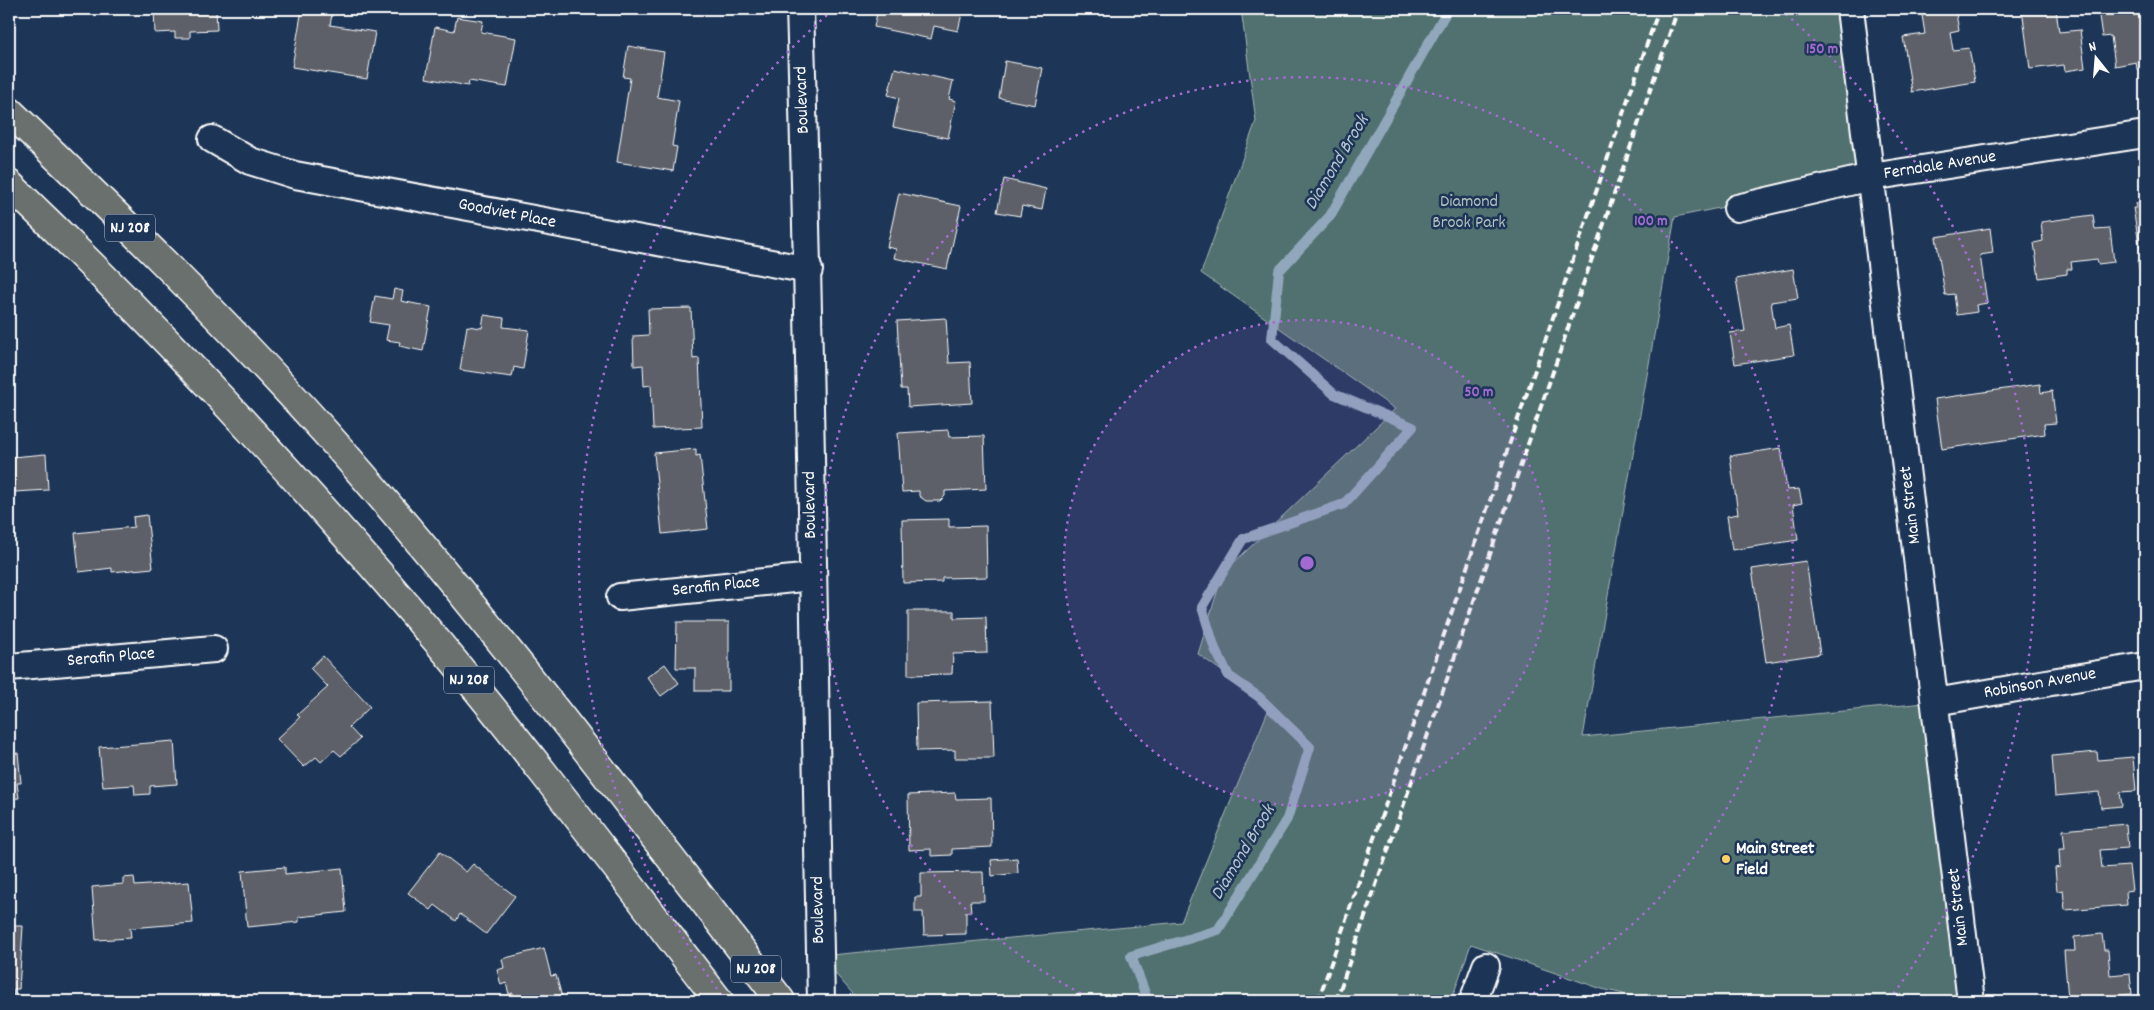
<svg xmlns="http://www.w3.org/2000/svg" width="2154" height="1010" viewBox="0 0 2154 1010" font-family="Dekko,sans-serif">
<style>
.green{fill:#51706f;stroke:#a8b8b7}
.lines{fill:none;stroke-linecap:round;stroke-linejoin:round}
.stream{stroke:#91a7bc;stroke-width:10}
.building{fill:#5d6167;stroke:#fff}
.street-casing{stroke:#fff;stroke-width:30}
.highway-casing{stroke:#fff;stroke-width:31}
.street{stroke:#1d3557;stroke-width:26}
.highway{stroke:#6b706d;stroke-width:28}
.rail{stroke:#fff;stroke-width:4;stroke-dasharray:8 4;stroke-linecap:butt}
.ring{fill:none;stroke:#a36bd2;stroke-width:2.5;stroke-dasharray:2.5 5}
.poi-dot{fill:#ffd166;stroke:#1d3557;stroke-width:2}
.labels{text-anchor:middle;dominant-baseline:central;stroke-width:5;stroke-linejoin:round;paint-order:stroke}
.shield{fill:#1d3557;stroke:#bbc2cd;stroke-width:1}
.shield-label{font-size:16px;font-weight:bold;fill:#fff}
.street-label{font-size:18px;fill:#fff;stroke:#1d3557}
.park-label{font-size:18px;fill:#b1bfbe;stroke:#1d3557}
.poi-label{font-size:18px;font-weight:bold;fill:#fff;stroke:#1d3557;text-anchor:start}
.water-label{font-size:19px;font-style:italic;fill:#b5c4d2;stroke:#1d3557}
.centre{fill:#a36bd2;stroke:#1d3557;stroke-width:2.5}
.ring-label{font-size:15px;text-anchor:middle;font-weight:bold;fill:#a36bd2;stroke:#1d3557;stroke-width:5;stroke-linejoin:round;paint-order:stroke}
</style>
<rect width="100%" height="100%" fill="#1d3557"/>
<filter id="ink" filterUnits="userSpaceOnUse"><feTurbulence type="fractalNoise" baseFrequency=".02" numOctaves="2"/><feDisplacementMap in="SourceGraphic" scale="10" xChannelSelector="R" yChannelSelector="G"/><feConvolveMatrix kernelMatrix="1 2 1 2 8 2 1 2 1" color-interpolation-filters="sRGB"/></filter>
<g filter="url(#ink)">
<polygon class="green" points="1241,9 1850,9 1871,177 1675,217 1583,737 1935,702 1971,1001 1655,1001 1602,989 1471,944 1451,1001 859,1001 820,956 1181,922 1270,706 1198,654 1223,573 1395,409 1201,273 1256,121"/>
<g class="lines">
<polyline class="stream" points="1148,1001 1131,956 1218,930 1287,819 1310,747 1259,697 1229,676 1215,649 1202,607 1243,539 1344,504 1413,427 1334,394 1272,339 1279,271 1330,216 1448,9"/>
</g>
<g class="building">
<polygon points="154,9 216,9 217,30 190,31 190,38 175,38 175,32 155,33"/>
<polygon points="302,9 333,9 330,25 375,32 367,79 292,67"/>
<polygon points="878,9 963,9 958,31 934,26 931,39 874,27"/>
<polygon points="1921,9 1955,9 1959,30 1950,32 1953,50 1969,48 1975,82 1912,92 1903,37 1925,34"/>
<polygon points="2022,9 2056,9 2059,32 2080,30 2085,68 2065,71 2064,65 2030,69"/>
<polygon points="2098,9 2145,9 2145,68 2137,69 2136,62 2115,66 2111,36 2102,37"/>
<polygon points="457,17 483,21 481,32 516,38 507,87 469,81 468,86 426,78 435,27 454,31"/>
<polygon points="628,46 664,52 657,97 679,101 672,146 677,147 673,171 617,162 630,78 623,77"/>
<polygon points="1005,61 1042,68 1035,105 999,98"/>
<polygon points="895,68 953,81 949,99 956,101 948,138 893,127 899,98 888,95"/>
<polygon points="1004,179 1046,189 1042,210 1022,206 1020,216 997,212"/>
<polygon points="899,193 961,206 947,269 894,258 896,249 887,247"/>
<polygon points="2145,202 2145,281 2141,281 2138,261 2142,261 2133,208 2137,208 2136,203"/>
<polygon points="2093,215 2095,230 2110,229 2114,262 2098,264 2097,259 2071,262 2072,269 2067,269 2067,274 2039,278 2034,243 2043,241 2041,222"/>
<polygon points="1990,228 1993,253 1980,255 1987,303 1976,305 1977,312 1957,315 1954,294 1945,295 1936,237"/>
<polygon points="1793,269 1798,298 1771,302 1775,328 1789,325 1794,355 1735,364 1730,333 1745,331 1736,279"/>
<polygon points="394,289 403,291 401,301 431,307 423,351 399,346 400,342 386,340 389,325 370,322 375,296 392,299"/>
<polygon points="691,308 693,359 699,358 702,427 653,429 651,385 644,386 643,365 634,366 633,336 649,335 648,309"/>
<polygon points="484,315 504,318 503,327 529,330 523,369 514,367 512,377 460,370 467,326 482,328"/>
<polygon points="946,318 949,363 970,362 972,403 908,407 907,389 901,389 897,321"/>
<polygon points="2040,384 2041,393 2052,391 2056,423 2044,424 2045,434 1942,449 1935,399"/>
<polygon points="948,430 949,437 984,436 986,489 945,491 945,496 940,501 926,501 919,496 919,491 902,492 898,433"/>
<polygon points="1781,448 1787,490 1799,489 1802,503 1793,505 1798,540 1732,550 1727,516 1738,514 1730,456"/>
<polygon points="696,449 696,456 700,455 708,529 662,534 654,453"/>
<polygon points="46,454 48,490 15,492 12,457"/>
<polygon points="147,515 153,568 112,572 112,568 79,572 75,533 134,527 133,517"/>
<polygon points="949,519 949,527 986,526 987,577 942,578 942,582 903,583 902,520"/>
<polygon points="1806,561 1820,654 1766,662 1752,569"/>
<polygon points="908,611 954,611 954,618 986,617 987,653 953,654 952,674 908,675"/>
<polygon points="677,622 729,622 729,691 695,691 695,668 676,668"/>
<polygon points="323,656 370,707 349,727 360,739 341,756 334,750 321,762 316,757 304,767 277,739 300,717 297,715 328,687 310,668"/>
<polygon points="665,664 679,683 661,696 647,677"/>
<polygon points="992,701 994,758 955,758 955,750 917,751 916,703"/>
<polygon points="174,741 177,784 150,786 150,794 135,795 134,785 103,787 99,747"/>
<polygon points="2097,752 2098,760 2133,757 2136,791 2120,792 2122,806 2101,808 2099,792 2055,796 2052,756"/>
<polygon points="18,753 21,783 17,783 19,798 9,799 9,754"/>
<polygon points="955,793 956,799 991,798 992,847 952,849 952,855 931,856 931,849 909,850 908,795"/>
<polygon points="2126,824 2128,848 2100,850 2102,868 2129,866 2132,890 2126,891 2127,905 2065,910 2063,890 2057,891 2055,868 2060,867 2059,849 2065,849 2063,830"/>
<polygon points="440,852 466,872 473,864 515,896 486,934 460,914 456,921 435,905 431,910 408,893"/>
<polygon points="1017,858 1018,873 992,876 991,860"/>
<polygon points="285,867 285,874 342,868 346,912 299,917 299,922 247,927 242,871"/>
<polygon points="983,872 984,901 970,901 971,912 966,912 966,934 924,935 923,912 915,912 915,897 921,897 921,873"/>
<polygon points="134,877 135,886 189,882 193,923 130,928 131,938 96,940 92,887 123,884 123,878"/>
<polygon points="9,926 23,926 19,989 14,989 13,1001 9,1001"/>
<polygon points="2102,934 2104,950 2108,950 2110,975 2130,973 2132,994 2099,997 2100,1001 2081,1001 2080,998 2068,999 2064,951 2075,951 2074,937"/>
<polygon points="544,948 551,976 556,975 563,1001 515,1001 513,993 509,994 506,983 501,985 497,970 504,968 502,959"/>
</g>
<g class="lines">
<defs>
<g id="street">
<path d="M800,9C811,339 814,670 821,1001"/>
<polyline points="1850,9 1971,1001"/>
<polyline points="212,139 250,161 295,175 809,270"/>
<polyline points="1737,208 1871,177 2145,134"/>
<polyline points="620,597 812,577"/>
<polyline points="9,667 214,649"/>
<polyline points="1935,702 2145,666"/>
<polyline points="1473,1001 1486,966"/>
</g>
<g id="highway">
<path d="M9,111C117,215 225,320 325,432C486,614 632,809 781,1001"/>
<path d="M9,184C160,329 302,481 437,641C535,758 626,881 719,1001"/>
</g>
</defs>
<use href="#street" class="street-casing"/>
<use href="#highway" class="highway-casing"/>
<use href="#street" class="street"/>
<use href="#highway" class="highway"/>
<g class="rail">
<polyline points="1318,1001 1659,9"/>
<polyline points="1336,1001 1678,9"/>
</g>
</g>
</g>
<circle cx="1307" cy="563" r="243" fill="#a36bd2" fill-opacity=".12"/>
<g class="ring">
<circle cx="1307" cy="563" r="243"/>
<path d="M1094 1000A486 486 0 1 1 1520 1000"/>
<path d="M726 1001A728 728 0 0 1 834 9M1780 9A728 728 0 0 1 1888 1001"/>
</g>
<circle class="poi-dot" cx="1726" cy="859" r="5"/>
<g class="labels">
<g class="shield">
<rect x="105" y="214.5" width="50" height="27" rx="4"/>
<rect x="444" y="666.5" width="50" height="27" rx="4"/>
<rect x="731" y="955.5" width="50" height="27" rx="4"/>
</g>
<g class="shield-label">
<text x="130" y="228">NJ 208</text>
<text x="469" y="680">NJ 208</text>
<text x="756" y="969">NJ 208</text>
</g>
<g class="street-label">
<text transform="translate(803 100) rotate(-92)">Boulevard</text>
<text transform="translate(1940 166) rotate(-9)">Ferndale Avenue</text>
<text transform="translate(507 214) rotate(11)">Goodviet Place</text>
<text transform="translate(811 505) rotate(-91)">Boulevard</text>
<text transform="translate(1911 505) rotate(-97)">Main Street</text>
<text transform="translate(716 587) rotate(-6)">Serafin Place</text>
<text transform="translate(111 658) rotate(-5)">Serafin Place</text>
<text transform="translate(2040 684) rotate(-10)">Robinson Avenue</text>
<text transform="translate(1959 907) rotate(-97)">Main Street</text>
<text transform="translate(819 910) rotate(-91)">Boulevard</text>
</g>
<g class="park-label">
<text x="1469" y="202">Diamond<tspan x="1469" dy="21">Brook Park</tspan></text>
</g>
<g class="poi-label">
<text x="1736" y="849">Main Street<tspan x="1736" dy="21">Field</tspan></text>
</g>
<g class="water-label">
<text transform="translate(1338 163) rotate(-59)">Diamond Brook</text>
<text transform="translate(1244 853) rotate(-59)">Diamond Brook</text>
</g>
</g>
<circle cx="1307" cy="563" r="8" class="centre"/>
<g class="ring-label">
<text x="1822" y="53">150 m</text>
<text x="1651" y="225">100 m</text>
<text x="1479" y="396">50 m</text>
</g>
<rect width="2154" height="1010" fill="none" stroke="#1d3557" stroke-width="30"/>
<rect x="15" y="15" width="2124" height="980" fill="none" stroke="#fff" stroke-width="2" filter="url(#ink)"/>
<g transform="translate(2096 58) rotate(343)" stroke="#1d3557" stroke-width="4" paint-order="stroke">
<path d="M0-4L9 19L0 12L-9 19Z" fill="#ffffff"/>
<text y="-8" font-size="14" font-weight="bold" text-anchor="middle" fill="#ffffff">N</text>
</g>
</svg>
